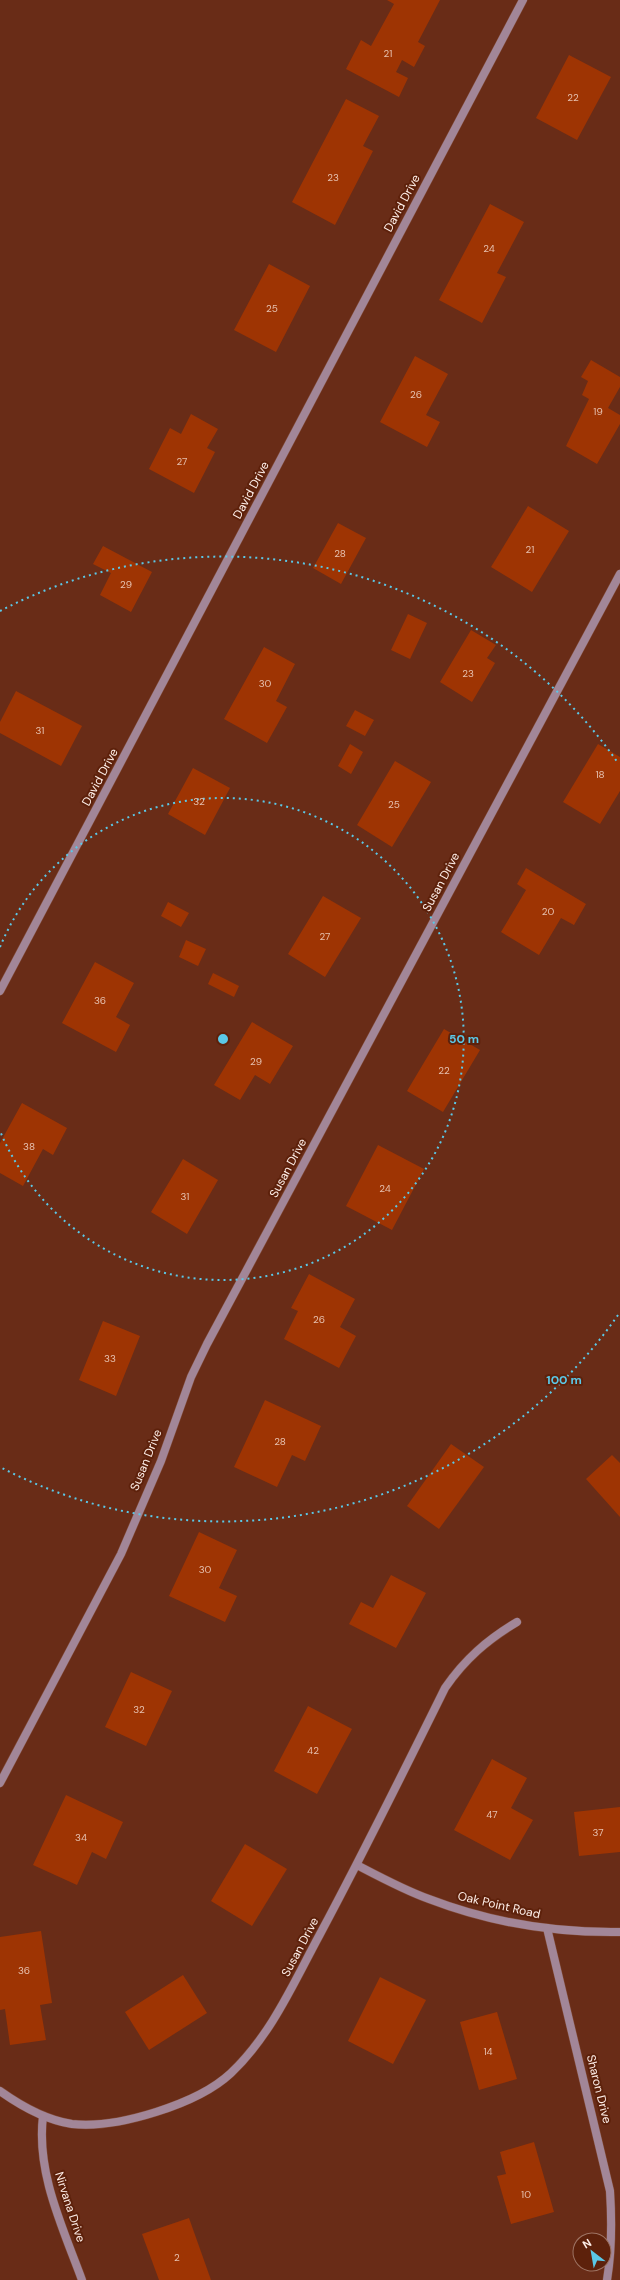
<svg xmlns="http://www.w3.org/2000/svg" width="620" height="2280" viewBox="0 0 620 2280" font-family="'DM Sans',sans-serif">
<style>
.building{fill:#9e3403}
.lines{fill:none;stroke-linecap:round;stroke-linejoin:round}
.street-casing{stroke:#814b38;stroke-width:9}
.street{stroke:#a28698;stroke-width:8}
.ring{fill:none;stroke:#5bc8e7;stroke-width:2;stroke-dasharray:2 4}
.labels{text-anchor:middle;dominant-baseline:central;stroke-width:4;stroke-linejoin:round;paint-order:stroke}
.number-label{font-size:10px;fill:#e6c0af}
.street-label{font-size:12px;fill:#feeee8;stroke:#5d210b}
.centre{fill:#5bc8e7;stroke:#5d210b;stroke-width:2}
.ring-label{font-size:12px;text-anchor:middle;font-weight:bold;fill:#5bc8e7;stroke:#5d210b;stroke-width:4;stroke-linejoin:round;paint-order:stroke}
</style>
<rect width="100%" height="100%" fill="#692c17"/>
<g class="building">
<polygon points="387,0 440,0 418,42 425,46 414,67 402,60 396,72 408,78 399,97 346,69 361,40 371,46 394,4"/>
<polygon points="569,55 611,77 577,140 536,118"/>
<polygon points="346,99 379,116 363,146 373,151 335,225 292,202"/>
<polygon points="490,204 524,222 497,273 506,277 482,323 439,300"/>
<polygon points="269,264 310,286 276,352 234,330"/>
<polygon points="415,356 448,374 426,415 440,422 427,447 380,422"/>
<polygon points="591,360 620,377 620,387 608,408 620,415 620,424 597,464 566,446 589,399 582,395 588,381 581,377"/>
<polygon points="191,414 218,429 207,448 215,452 194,493 149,469 170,428 181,434"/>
<polygon points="528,506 569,531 532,592 491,567"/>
<polygon points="338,523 366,538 341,584 313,568"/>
<polygon points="103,546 152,572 131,612 100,595 111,573 93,564"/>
<polygon points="408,614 427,623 410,659 391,650"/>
<polygon points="471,630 496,645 487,658 495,663 472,702 440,682"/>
<polygon points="264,647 295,664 276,701 287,707 267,743 224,719"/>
<polygon points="16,691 82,726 61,766 0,733 0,722"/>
<polygon points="355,710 374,720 365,736 346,726"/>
<polygon points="350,744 363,752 351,774 338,766"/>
<polygon points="598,744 620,757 620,791 600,824 563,802"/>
<polygon points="395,761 431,782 392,847 357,825"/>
<polygon points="193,768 230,788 205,835 168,814"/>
<polygon points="526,868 586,904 574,925 561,918 539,955 501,932 526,890 517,884"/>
<polygon points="323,896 361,918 325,977 288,954"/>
<polygon points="168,902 189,913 181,927 161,916"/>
<polygon points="186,940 206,949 198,966 179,957"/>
<polygon points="95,962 134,983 116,1017 130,1025 116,1052 62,1023"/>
<polygon points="213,973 239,986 234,997 208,984"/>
<polygon points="252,1022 293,1046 270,1084 255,1075 240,1100 214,1085"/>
<polygon points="444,1029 480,1050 443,1112 407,1091"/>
<polygon points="22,1103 67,1128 53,1155 43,1149 23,1186 0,1173 0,1143"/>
<polygon points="378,1145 424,1169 392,1230 346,1206"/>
<polygon points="183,1159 218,1180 187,1234 151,1212"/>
<polygon points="309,1274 355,1299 340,1327 356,1336 339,1368 284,1339 298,1311 291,1308"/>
<polygon points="103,1321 140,1336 116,1396 79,1380"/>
<polygon points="265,1400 321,1426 305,1461 292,1455 277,1487 234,1467"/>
<polygon points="451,1444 484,1467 439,1529 407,1506"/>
<polygon points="612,1455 620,1463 620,1517 586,1479"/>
<polygon points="199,1532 237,1550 219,1588 237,1596 225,1622 169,1596"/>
<polygon points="391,1575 426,1593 396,1648 349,1624 361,1602 373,1608"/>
<polygon points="131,1672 172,1691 146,1746 105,1727"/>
<polygon points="308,1706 352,1729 317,1794 274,1771"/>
<polygon points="492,1759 527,1778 511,1808 533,1820 510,1860 454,1830"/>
<polygon points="66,1795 123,1822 106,1859 92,1852 77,1885 33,1865"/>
<polygon points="620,1807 620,1852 579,1856 574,1812"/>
<polygon points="245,1844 287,1869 252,1926 211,1901"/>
<polygon points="41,1931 52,2003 40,2005 46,2040 10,2045 5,2009 0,2010 0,1937"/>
<polygon points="183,1975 207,2013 149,2050 125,2012"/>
<polygon points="380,1977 426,2000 393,2064 348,2041"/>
<polygon points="497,2012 517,2079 479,2090 460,2022"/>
<polygon points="534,2142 554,2212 511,2224 497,2176 506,2174 500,2152"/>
<polygon points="189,2218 211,2280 159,2280 142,2234"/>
</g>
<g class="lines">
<defs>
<g id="street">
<polyline points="0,991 523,0"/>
<polyline points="0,1783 121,1554 161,1461 191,1377 207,1344 620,574"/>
<path d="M357,1865C380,1877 404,1890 429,1899C489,1922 555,1933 620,1932"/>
<path d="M547,1928L610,2191C612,2222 612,2250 607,2280"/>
<path d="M0,2091C21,2106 46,2120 72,2124C117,2129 198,2104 231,2073C271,2035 293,1984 319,1936C363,1854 404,1771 445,1688C465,1659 487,1640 517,1622"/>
<path d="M43,2116C36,2173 63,2228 82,2280"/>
</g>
</defs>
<use href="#street" class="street-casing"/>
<use href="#street" class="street"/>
</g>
<g class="ring">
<path d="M0 947A241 241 0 1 1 0 1131"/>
<path d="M618 1315A482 482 0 0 1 0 1467M0 611A482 482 0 0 1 618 763"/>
</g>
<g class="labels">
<g class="number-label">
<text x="388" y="53">21</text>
<text x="573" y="97">22</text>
<text x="333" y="177">23</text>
<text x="489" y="248">24</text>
<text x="272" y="308">25</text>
<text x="416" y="394">26</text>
<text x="598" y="411">19</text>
<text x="182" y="461">27</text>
<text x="530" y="549">21</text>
<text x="340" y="553">28</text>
<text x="126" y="584">29</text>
<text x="468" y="673">23</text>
<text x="265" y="683">30</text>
<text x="40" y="730">31</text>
<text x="600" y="774">18</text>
<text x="199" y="801">32</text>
<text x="394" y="804">25</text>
<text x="548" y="911">20</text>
<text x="325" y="936">27</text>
<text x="100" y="1000">36</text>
<text x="256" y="1061">29</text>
<text x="444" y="1070">22</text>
<text x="29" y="1146">38</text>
<text x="385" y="1188">24</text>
<text x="185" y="1196">31</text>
<text x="319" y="1319">26</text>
<text x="110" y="1358">33</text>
<text x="280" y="1441">28</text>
<text x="205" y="1569">30</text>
<text x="139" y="1709">32</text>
<text x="313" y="1750">42</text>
<text x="492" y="1814">47</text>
<text x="598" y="1832">37</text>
<text x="81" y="1837">34</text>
<text x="24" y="1970">36</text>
<text x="488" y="2051">14</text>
<text x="526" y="2194">10</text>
<text x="177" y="2257">2</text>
</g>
<g class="street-label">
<text transform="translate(402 203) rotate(-62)">David Drive</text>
<text transform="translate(251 490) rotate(-62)">David Drive</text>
<text transform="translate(100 777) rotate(-62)">David Drive</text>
<text transform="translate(441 882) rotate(-62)">Susan Drive</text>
<text transform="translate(288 1168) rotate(-62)">Susan Drive</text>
<text transform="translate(146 1460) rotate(-68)">Susan Drive</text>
<text transform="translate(499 1905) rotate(13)">Oak Point Road</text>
<text transform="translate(300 1947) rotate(-62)">Susan Drive</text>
<text transform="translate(599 2089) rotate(76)">Sharon Drive</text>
<text transform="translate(70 2207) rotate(72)">Nirvana Drive</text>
</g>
</g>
<circle cx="223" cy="1039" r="6" class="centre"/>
<g class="ring-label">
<text x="464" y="1043">50 m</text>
<text x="564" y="1384">100 m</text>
</g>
<g transform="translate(592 2252) rotate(329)"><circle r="19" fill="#5d210b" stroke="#9d7363"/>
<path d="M0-3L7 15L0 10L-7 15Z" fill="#5bc8e7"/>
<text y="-6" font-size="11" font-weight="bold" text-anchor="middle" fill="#feeee8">N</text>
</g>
</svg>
